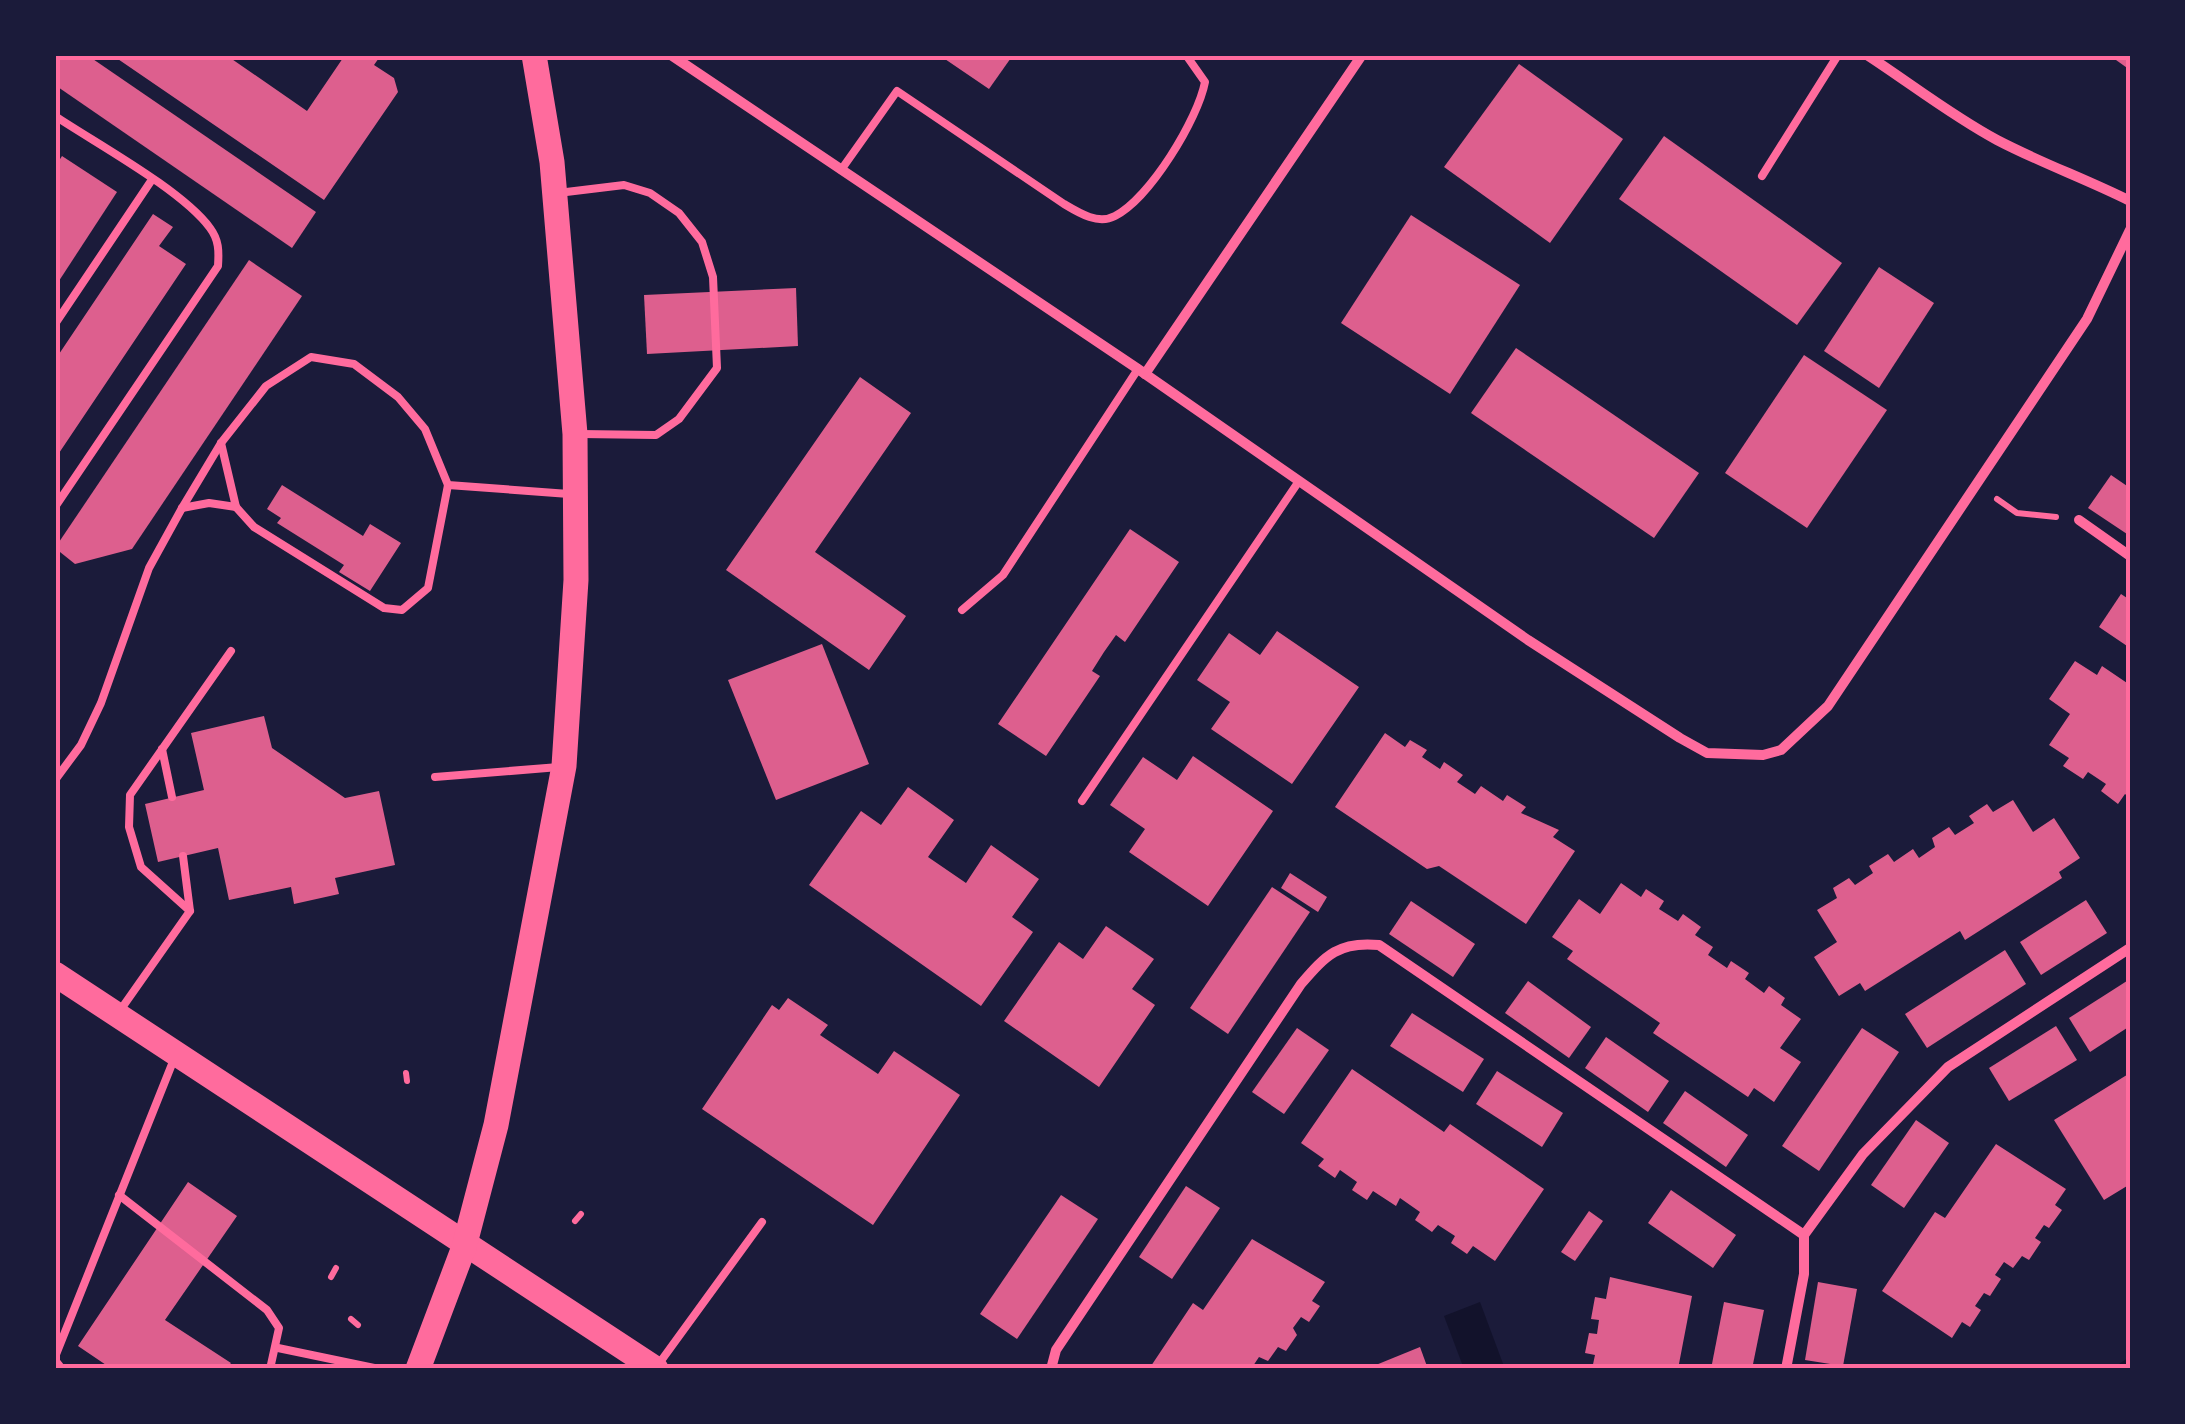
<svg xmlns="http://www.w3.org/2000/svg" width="2185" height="1424" viewBox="0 0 2185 1424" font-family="'Golos Text',sans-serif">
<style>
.water{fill:#12122b}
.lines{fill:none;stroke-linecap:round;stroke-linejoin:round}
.stream{stroke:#12122b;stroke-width:14}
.building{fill:#dd5f8e}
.path{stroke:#ff6b9d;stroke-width:6}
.service{stroke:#ff6b9d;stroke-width:8}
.minor{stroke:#ff6b9d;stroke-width:10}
.primary{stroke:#ff6b9d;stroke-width:25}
.neatline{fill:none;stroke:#ff6b9d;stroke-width:4}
</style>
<rect width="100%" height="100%" fill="#1b1b3a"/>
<polygon class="water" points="1480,1302 1505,1369 1464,1369 1444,1316"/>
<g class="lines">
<polyline class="stream" points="2124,1369 2130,1365"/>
</g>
<g class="building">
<polygon points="55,55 87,55 316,212 292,248 55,85"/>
<polygon points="112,55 226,55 307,111 345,55 381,55 374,65 394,78 398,92 324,200"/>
<polygon points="939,55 1013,55 989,89"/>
<polygon points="2109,55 2130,55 2130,70"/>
<polygon points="1519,64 1623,139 1550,243 1444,167"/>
<polygon points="1664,136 1842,263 1797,325 1619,199"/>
<polygon points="62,156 117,192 55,287 55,167"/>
<polygon points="153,214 173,227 159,246 186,264 55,459 55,360"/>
<polygon points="1411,215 1520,285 1450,394 1341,323"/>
<polygon points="249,260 302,296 132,549 75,564 55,548"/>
<polygon points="1879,267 1934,303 1879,388 1824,351"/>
<polygon points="796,288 798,346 647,354 644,295"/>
<polygon points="1516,348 1699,473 1654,538 1471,413"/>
<polygon points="1804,355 1887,410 1807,528 1725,473"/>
<polygon points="860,377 911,413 815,552 906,616 869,670 726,570"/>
<polygon points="2111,475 2130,488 2130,536 2088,508"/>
<polygon points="282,485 363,536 370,524 401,543 370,591 339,572 344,565 277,523 281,518 267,509"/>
<polygon points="1130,529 1179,562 1125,642 1116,635 1104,652 1092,671 1100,676 1046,756 998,724"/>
<polygon points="2121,594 2130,600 2130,648 2099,627"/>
<polygon points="1277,631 1359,687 1292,784 1211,729 1230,702 1197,680 1229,633 1260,655"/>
<polygon points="822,644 869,764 776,800 728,680"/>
<polygon points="2075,661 2097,675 2102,666 2130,685 2130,798 2125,794 2118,804 2101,791 2106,784 2088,772 2083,779 2063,766 2069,758 2049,745 2070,714 2049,699"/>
<polygon points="264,716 272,748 345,798 379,791 395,865 335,878 339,894 294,904 291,887 229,900 218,848 158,862 145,804 204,790 191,733"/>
<polygon points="1385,733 1405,747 1410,740 1427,750 1422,757 1440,769 1444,762 1463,775 1457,782 1475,794 1481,786 1503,801 1507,795 1526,807 1521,813 1559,830 1553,837 1575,851 1526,924 1439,866 1427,869 1335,807"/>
<polygon points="1193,756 1273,811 1208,906 1129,852 1145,829 1110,805 1143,757 1177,780"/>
<polygon points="908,787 954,820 928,857 966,883 991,845 1039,879 1012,917 1033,932 981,1006 809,885 861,811 881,825"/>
<polygon points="2013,800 2033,832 2054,818 2080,858 2059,872 2062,878 1965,940 1960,931 1865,991 1860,983 1839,996 1814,957 1837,942 1817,910 1837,898 1833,888 1849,878 1855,885 1873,873 1869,866 1888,854 1894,862 1913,849 1919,858 1935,847 1932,838 1949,827 1955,835 1974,823 1969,816 1987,804 1993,812"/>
<polygon points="1290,873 1327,897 1318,912 1281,888"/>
<polygon points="1621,883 1641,897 1646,889 1664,901 1659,909 1678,921 1683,914 1701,927 1695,935 1713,947 1708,955 1727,968 1731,961 1749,973 1745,979 1764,993 1769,986 1785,998 1781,1005 1801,1019 1780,1048 1801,1062 1774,1102 1754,1088 1748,1097 1653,1033 1660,1023 1567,959 1573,951 1552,937 1579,899 1600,914"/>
<polygon points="1272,887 1310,912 1228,1034 1190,1008"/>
<polygon points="2086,900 2107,933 2041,975 2020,942"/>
<polygon points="1411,901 1475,944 1453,977 1389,934"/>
<polygon points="1106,926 1154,959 1132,989 1155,1005 1099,1087 1004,1021 1059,942 1083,959"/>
<polygon points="2005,950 2026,984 1927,1048 1905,1014"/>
<polygon points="2130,979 2130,1026 2090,1052 2069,1018"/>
<polygon points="1528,981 1591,1027 1569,1058 1505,1013"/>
<polygon points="788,998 828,1025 820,1035 878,1074 894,1051 960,1095 873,1225 702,1109 772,1005 779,1010"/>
<polygon points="1412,1013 1484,1059 1463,1092 1390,1046"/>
<polygon points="2056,1026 2077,1060 2009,1101 1989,1068"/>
<polygon points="1297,1028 1329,1050 1284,1114 1252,1092"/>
<polygon points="1862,1028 1899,1052 1819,1171 1782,1146"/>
<polygon points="1606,1037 1669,1081 1648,1112 1585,1068"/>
<polygon points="1352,1069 1444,1132 1450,1124 1544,1189 1495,1261 1473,1246 1467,1254 1451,1243 1455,1236 1438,1225 1432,1232 1415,1220 1420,1212 1400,1198 1396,1206 1373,1191 1367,1200 1352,1190 1357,1182 1340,1170 1335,1178 1318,1166 1324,1159 1301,1143"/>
<polygon points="1497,1071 1563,1113 1542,1147 1476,1104"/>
<polygon points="2130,1073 2130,1191 2127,1186 2104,1200 2054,1120"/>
<polygon points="1685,1091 1748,1135 1726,1167 1663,1123"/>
<polygon points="1916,1120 1949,1143 1904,1208 1871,1185"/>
<polygon points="1996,1144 2066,1189 2055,1205 2062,1210 2049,1228 2044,1225 2035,1238 2041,1242 2029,1260 2022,1256 2013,1268 2004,1262 1995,1275 2001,1279 1990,1296 1984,1293 1975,1306 1981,1310 1970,1327 1962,1322 1952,1338 1882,1291 1935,1212 1945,1218"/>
<polygon points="188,1182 237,1216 165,1320 231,1363 226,1369 112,1369 78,1346"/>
<polygon points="1186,1186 1220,1208 1172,1279 1139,1257"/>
<polygon points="1671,1190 1736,1235 1713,1268 1648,1223"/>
<polygon points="1061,1195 1098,1219 1017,1339 980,1314"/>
<polygon points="1589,1211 1603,1221 1575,1261 1561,1252"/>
<polygon points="1252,1239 1325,1282 1312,1301 1320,1306 1309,1322 1301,1317 1293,1328 1297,1335 1286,1351 1278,1347 1268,1361 1259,1357 1251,1369 1149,1369 1193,1303 1203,1310"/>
<polygon points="1610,1277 1692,1296 1678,1369 1592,1369 1595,1355 1585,1353 1589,1333 1597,1334 1599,1320 1591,1319 1595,1297 1606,1299"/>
<polygon points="1818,1282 1857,1289 1843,1366 1805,1360"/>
<polygon points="1724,1302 1764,1310 1752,1369 1711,1369"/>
<polygon points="1420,1347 1428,1369 1366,1369"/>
</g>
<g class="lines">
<g class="path">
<polyline points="1997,499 2017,513 2056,517"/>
<polyline points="406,1073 407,1081"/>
<polyline points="575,1221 581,1214"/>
<polyline points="331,1277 336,1268"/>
<polyline points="351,1319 358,1325"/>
</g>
<g class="service">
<path d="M55,116C97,144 182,190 210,228C219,240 219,251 218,266L55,507"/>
<path d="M841,170L897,91L1064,204C1079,213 1098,225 1115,216C1150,198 1198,119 1205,82L1186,55"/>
<polyline points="1762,176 1838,55"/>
<polyline points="558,193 624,185 650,193 679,213 702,242 713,277 717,368 679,419 656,435 580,434"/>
<polyline points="55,324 151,181"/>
<polyline points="221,443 236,507 254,527 384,608 402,610 428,588 448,485"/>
<polyline points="182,508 209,503 236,507"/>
<polyline points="962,610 1003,575 1138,369"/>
<polyline points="162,749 172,797"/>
<polyline points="435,777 559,767"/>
<polyline points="55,780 81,745 101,703 149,568 182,508 221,443 266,386 311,357 354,364 398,397 425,429 448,485 569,494"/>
<polyline points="1082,801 1299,481"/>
<polyline points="190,911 141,867 129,827 130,795 231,651"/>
<polyline points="119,1012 190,911 183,856"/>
<polyline points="119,1195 267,1310 279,1328 270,1369"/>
<polyline points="278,1348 379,1369"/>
<polyline points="55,1357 174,1059"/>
<polyline points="55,1360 62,1369"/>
<polyline points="658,1365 762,1222"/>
</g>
<g class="minor">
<polyline points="671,55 1138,369 1528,640 1680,738 1707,753 1763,755 1781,750 1828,706 2087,319 2130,230"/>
<path d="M1867,55C1910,83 1952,116 1997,140C2041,163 2086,179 2130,201"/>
<polyline points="1145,374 1362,55"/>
<polyline points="2079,520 2130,556"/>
<path d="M1051,1369L1056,1350L1301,984C1326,955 1339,941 1379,945L1804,1235"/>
<polyline points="1786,1369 1804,1274 1804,1235 1863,1154 1948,1067 2130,948"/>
</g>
<g class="primary">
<polyline points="55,974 656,1369"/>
<polyline points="418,1369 464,1247 496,1125 564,766 576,580 575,434 552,162 534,55"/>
</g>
</g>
<rect width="2185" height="1424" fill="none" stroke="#1b1b3a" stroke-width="115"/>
<rect x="58" y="58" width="2070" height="1308" class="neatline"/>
</svg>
